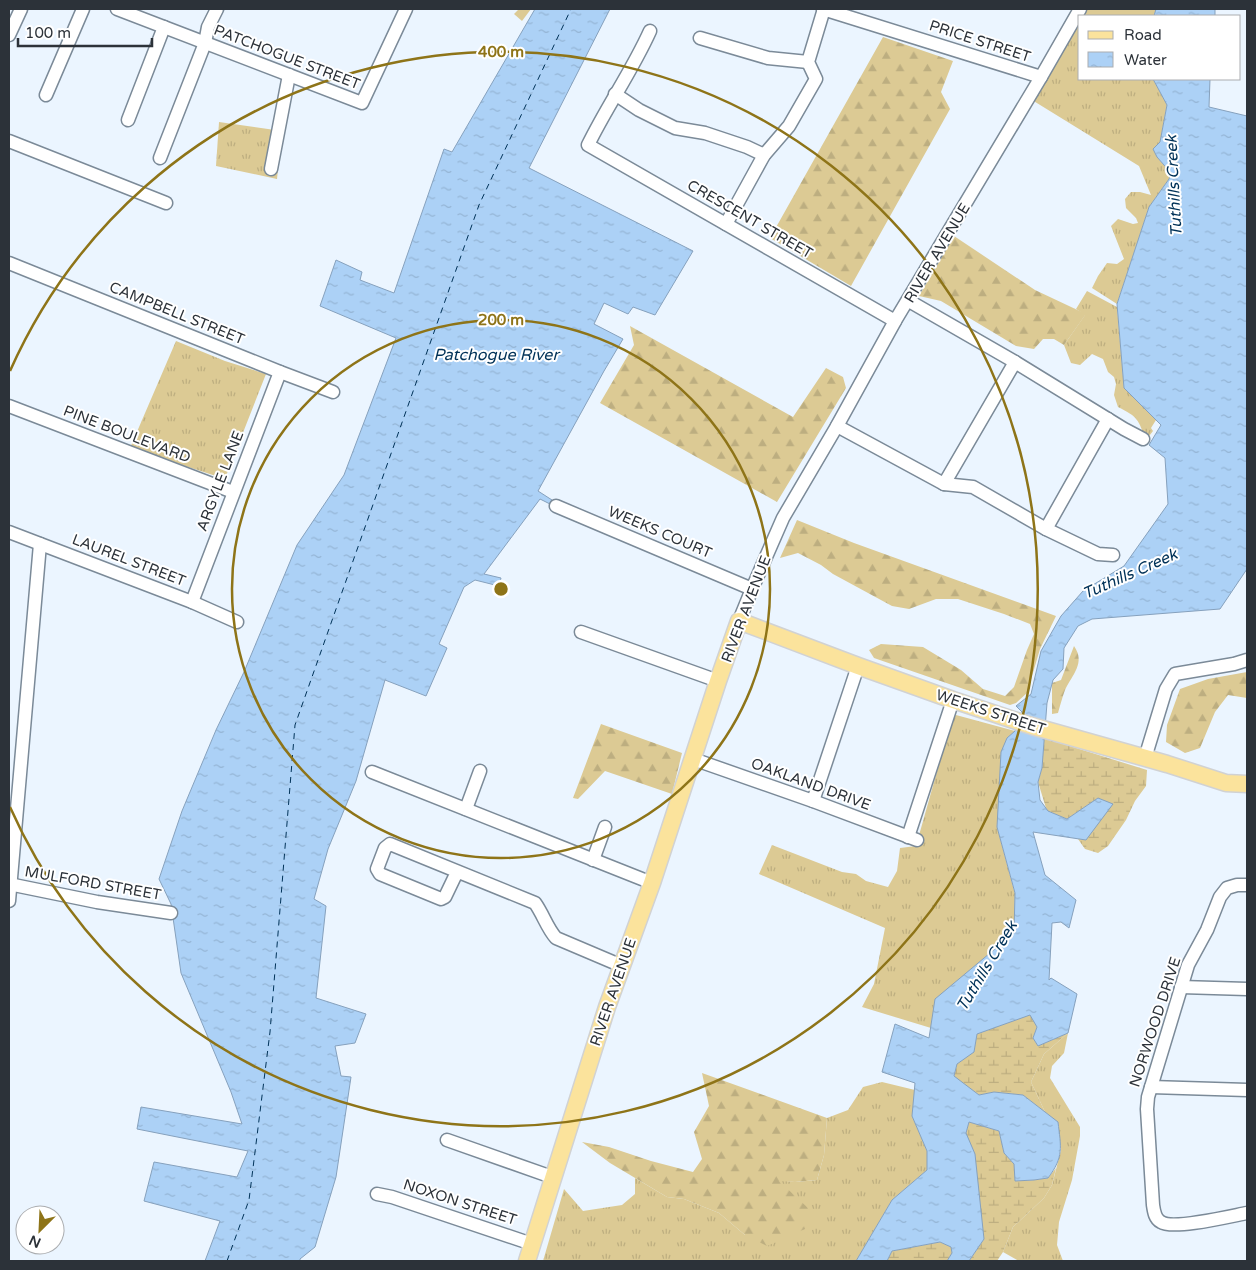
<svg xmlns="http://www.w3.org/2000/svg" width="1256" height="1270" viewBox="0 0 1256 1270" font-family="'Varela Round',sans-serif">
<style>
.grass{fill:url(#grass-tufts)}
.forest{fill:url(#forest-firs)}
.wetland{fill:url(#wetland-marsh)}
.park{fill:#dcca94}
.water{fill:url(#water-ripples);stroke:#86a1bd}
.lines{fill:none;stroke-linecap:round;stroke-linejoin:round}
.ferry{stroke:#003258;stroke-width:1;stroke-dasharray:6 5;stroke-linecap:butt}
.minor-casing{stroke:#7b8a98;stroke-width:15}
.major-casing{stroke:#d1d2d3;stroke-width:19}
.minor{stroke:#fff;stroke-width:12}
.major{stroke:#fbe39c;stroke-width:16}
.ring{fill:none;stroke:#8e7418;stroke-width:2.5}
.labels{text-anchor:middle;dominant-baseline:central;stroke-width:4;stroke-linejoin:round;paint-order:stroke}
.street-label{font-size:15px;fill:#2c3239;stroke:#fff}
.water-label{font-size:16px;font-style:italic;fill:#003258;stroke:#fff}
.centre{fill:#8e7418;stroke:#fff;stroke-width:2.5}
.ring-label{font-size:15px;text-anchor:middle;font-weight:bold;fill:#8e7418;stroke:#fff;stroke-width:4;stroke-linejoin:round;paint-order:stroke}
</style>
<defs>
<pattern id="grass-tufts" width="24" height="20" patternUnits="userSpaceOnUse" patternTransform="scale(1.25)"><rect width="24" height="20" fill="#dcca94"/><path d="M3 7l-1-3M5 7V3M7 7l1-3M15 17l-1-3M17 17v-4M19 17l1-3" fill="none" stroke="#bdae80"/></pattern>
<pattern id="forest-firs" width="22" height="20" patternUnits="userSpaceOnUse" patternTransform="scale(1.25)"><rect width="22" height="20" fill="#dcca94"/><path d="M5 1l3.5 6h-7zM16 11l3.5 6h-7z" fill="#bdae80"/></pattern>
<pattern id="wetland-marsh" width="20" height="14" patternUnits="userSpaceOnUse" patternTransform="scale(1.25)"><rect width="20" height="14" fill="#dcca94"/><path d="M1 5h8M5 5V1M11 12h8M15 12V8" fill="none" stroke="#bdae80"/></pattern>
<pattern id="water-ripples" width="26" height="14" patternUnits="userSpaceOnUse" patternTransform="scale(1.25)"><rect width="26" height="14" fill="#acd1f6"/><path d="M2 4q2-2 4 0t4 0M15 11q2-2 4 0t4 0" fill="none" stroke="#94b4d4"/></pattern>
</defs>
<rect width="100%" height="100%" fill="#ebf5ff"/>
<g class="grass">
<polygon points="1085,9 1156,9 1154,16 1081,16"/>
<polygon points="1080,18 1080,79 1153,79 1167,105 1157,157 1171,173 1169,179 1149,207 1117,304 1092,288 1098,276 1107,263 1117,264 1124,259 1111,226 1118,219 1133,224 1138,223 1136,218 1126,208 1125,199 1131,192 1140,192 1151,195 1139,166 1032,100"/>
<polygon points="219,122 282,131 277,179 216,166"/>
<path d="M1087,291L1117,307L1124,388L1156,420L1151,428L1153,431L1146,440C1138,419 1138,417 1118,407L1114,395L1116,384L1114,377L1108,372L1103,359L1092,354L1080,365L1071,363L1064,345L1085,315L1076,309Z"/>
<polygon points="176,341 225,361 266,374 226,476 222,478 130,448"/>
<polygon points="956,715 1015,731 1007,738 997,827 1015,894 1014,933 936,999 931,1028 862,1007 874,984 885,928 759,874 772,845 842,872 856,874 866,881 888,887 897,871 900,848 916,846 952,718"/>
<polygon points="1068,1033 1064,1053 1052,1066 1050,1078 1080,1127 1080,1136 1072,1180 1059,1222 1057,1245 1063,1261 1019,1261 1003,1252 1013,1227 1044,1198 1052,1185 1061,1150 1058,1123 1045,1112 1031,1082 1044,1054"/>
<polygon points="882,1082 915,1090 912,1116 927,1151 927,1170 892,1200 856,1261 543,1261 564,1189 583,1211 622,1205 635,1194 635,1178 667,1197 684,1199 719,1213 745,1235 778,1180 795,1182 817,1180 824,1155 827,1118 848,1110 863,1087"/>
</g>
<g class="forest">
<polygon points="883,37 953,61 941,92 950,109 851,286 770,238"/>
<polygon points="954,236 1035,290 1086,314 1064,345 1054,339 1043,339 1034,349 1016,346 941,301 919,296"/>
<polygon points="630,326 793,417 826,368 843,377 846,388 777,502 600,403 634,345"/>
<polygon points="797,520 854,543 1056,616 1040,649 1027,693 1016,703 1010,705 874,658 869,650 881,644 923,647 961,670 983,689 1005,696 1014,687 1027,650 1034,634 1030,624 1004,614 958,599 936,599 909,609 892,606 833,574 821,565 798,553 780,558"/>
<path d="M1074,646C1086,663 1072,675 1065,690C1062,698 1060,706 1058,713L1052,714V683L1061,680Z"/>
<polygon points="1247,672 1247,698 1228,695 1215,712 1200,748 1185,753 1166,742 1167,725 1180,689 1208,679"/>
<polygon points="601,724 682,753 672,794 605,771 578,799 573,798"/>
<polygon points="702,1073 827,1118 824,1155 817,1180 795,1182 779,1181 808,1208 805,1229 767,1246 745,1235 719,1213 684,1199 667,1197 610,1163 582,1142 609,1147 651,1161 693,1172 702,1159 694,1132 709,1106"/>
</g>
<g class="wetland">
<polygon points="1044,738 1147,770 1146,786 1135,801 1126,820 1108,846 1098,853 1085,849 1078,839 1086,840 1098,798 1067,819 1048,811 1046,808 1038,782 1042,768"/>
<polygon points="1030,1014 1037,1027 1033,1038 1038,1046 1068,1033 1044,1054 1031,1082 1045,1112 1023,1095 994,1092 979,1095 954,1077 957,1064 974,1051 977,1034"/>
<polygon points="969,1122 999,1131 1004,1153 1014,1164 1016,1181 1034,1180 1048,1178 1056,1168 1052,1185 1044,1198 1013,1227 1003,1252 997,1261 969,1261 984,1239 966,1133"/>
<polygon points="940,1242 951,1247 952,1253 947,1261 887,1261 892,1251"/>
</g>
<polygon class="park" points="519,9 531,9 522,21 514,14"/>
<g class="water">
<polygon points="535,9 610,9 529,168 693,251 655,315 633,307 628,314 604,303 594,324 623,339 604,371 538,491 552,500 550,504 540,499 484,574 501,578 499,586 475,580 464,587 439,644 447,648 426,696 385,680 356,781 328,849 314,899 326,906 316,998 366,1014 355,1043 335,1046 341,1076 351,1077 336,1177 315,1247 300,1259 300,1261 205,1261 220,1221 144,1201 154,1162 237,1177 248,1151 137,1129 141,1107 242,1124 231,1092 181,973 171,904 159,879 182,811 216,730 244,672 297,545 344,475 396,338 320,306 336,260 362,272 360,280 394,293 444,149 452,152"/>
<polygon points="1156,9 1215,9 1215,16 1154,16"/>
<path d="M1153,79H1210L1209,107L1247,116V569L1220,609L1092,619L1078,626L1064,648L1063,669L1053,680L1047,703L1042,768L1038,782L1040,800L1048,811L1067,819L1098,798L1113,804L1086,840L1033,832L1045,875L1076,900L1069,928L1061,922L1052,923L1049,980L1051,978L1077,994L1068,1033L1038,1046L1033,1038L1037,1027L1030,1015L977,1034L974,1052L957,1064L954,1076L979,1095L994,1092L1023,1095L1058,1122C1061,1147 1064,1157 1048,1178L1034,1180L1015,1181L1014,1164L1004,1153L999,1131L969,1122L966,1133L975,1154L984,1239L969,1261H947L952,1253L951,1247L940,1242L892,1251L887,1261H856L892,1200L927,1170V1151L912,1116L915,1083L882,1072L895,1024L929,1038L935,999L1014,933L1015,893L997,827L1001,752L1007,738L1015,731L1022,712L1016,706L1031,694L1041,651L1061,616L1083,591L1124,566L1168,504L1165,458L1149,445L1161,425L1124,388L1117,304L1149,207L1169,179L1171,173L1157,157L1153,149L1160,142L1167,105Z"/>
</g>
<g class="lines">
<polyline class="ferry" points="227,1261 249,1200 270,1032 295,725 479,205 571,9"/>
<defs>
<g id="minor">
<polyline points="117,9 362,103 406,9"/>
<polyline points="823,9 1041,77"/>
<path d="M650,31C632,71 607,106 588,145L895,321"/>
<polyline points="9,35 21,9"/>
<polyline points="700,38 768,58 808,62"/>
<polyline points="615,94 639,110 675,128 705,133 747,147 764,155"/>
<polyline points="46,95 83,9"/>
<polyline points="128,120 164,27"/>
<polyline points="9,141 166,203"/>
<polyline points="160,158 205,43 208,27 217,9"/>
<polyline points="271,169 289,75"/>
<polyline points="726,224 764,155 789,126 816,79 808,62 824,9"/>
<polyline points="9,263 280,372 333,392"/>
<polyline points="909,301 1015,362 1124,429 1143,439"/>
<polyline points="9,406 233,492"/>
<polyline points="837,426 944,484 973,487 1046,529 1098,554 1113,555"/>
<polyline points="944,484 1015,362"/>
<polyline points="556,506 752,589"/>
<polyline points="1046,529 1108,419"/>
<polyline points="9,532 192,602 237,622"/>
<polyline points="192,602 280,372"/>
<polyline points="739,621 752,589 783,518 837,426 895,321 1041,77 1080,9"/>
<polyline points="581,632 718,681"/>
<polyline points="1145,758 1166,689 1175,674 1234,664 1247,660"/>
<polyline points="693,759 813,801 917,840"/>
<polyline points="372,772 652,883"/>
<polyline points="813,801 858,666"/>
<polyline points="466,809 480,771"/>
<polyline points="908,837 953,700"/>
<polyline points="593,860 605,827"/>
<path d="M457,872L445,897L441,899L380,874L377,869L385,848L390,844L535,903C543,914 547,928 556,938L622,966"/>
<polyline points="9,884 97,902 171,913"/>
<path d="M1247,885H1237L1227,888L1220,897L1207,930L1188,965L1148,1097L1147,1109L1153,1205C1154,1212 1155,1219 1161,1222C1173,1230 1231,1216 1247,1213"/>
<polyline points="9,901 40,544"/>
<polyline points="1181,987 1247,989"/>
<polyline points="1151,1087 1247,1090"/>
<polyline points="447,1140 552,1177"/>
<polyline points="377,1194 392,1197 532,1244"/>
</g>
<polyline id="major" points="527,1261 607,1007 652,883 718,681 739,621 858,666 953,700 1032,726 1167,764 1226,783 1247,784"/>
</defs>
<use href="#minor" class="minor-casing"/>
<use href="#major" class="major-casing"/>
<use href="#minor" class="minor"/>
<use href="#major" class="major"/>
</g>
<g class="ring">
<circle cx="501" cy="589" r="269"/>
<path d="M10 371A537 537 0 1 1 10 807"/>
</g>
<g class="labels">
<g class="street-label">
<text transform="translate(980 41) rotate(18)">PRICE STREET</text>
<text transform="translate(287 57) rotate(21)">PATCHOGUE STREET</text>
<text transform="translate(750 219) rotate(30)">CRESCENT STREET</text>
<text transform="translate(937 253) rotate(-59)">RIVER AVENUE</text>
<text transform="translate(177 313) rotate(22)">CAMPBELL STREET</text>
<text transform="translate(127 434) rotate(21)">PINE BOULEVARD</text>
<text transform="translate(220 481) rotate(-69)">ARGYLE LANE</text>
<text transform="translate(660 532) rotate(23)">WEEKS COURT</text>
<text transform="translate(129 560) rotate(21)">LAUREL STREET</text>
<text transform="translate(746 609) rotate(-69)">RIVER AVENUE</text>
<text transform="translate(991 712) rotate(18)">WEEKS STREET</text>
<text transform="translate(811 784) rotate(20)">OAKLAND DRIVE</text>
<text transform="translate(93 883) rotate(10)">MULFORD STREET</text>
<text transform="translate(613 992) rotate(-71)">RIVER AVENUE</text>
<text transform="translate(1155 1022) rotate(-72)">NORWOOD DRIVE</text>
<text transform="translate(460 1202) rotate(18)">NOXON STREET</text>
</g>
<g class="water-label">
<text transform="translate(1174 186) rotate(-93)">Tuthills Creek</text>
<text x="496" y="355">Patchogue River</text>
<text transform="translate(1130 574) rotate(-24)">Tuthills Creek</text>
<text transform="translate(987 966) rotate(-59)">Tuthills Creek</text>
</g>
</g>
<circle cx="501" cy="589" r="8" class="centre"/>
<g class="ring-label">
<text x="501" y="57">400 m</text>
<text x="501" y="325">200 m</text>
</g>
<rect width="1256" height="1270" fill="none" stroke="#2c3239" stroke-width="20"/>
<rect x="1078" y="15" width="162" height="65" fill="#ffffff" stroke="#abadb0"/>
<rect x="1088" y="31" width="25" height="8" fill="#fbe39c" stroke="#abadb0"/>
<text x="1124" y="40" font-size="15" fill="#2c3239">Road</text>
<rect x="1088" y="52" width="25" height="15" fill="url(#water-ripples)" stroke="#abadb0"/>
<text x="1124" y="65" font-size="15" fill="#2c3239">Water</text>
<g transform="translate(40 1230) rotate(204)"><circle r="24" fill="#ffffff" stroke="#abadb0"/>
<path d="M0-4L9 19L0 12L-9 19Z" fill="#8e7418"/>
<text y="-8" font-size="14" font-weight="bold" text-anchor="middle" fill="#2c3239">N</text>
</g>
<path d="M18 38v8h134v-8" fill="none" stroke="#2c3239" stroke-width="2.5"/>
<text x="25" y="38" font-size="15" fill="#2c3239" stroke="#ffffff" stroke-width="4" paint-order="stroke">100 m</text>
</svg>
